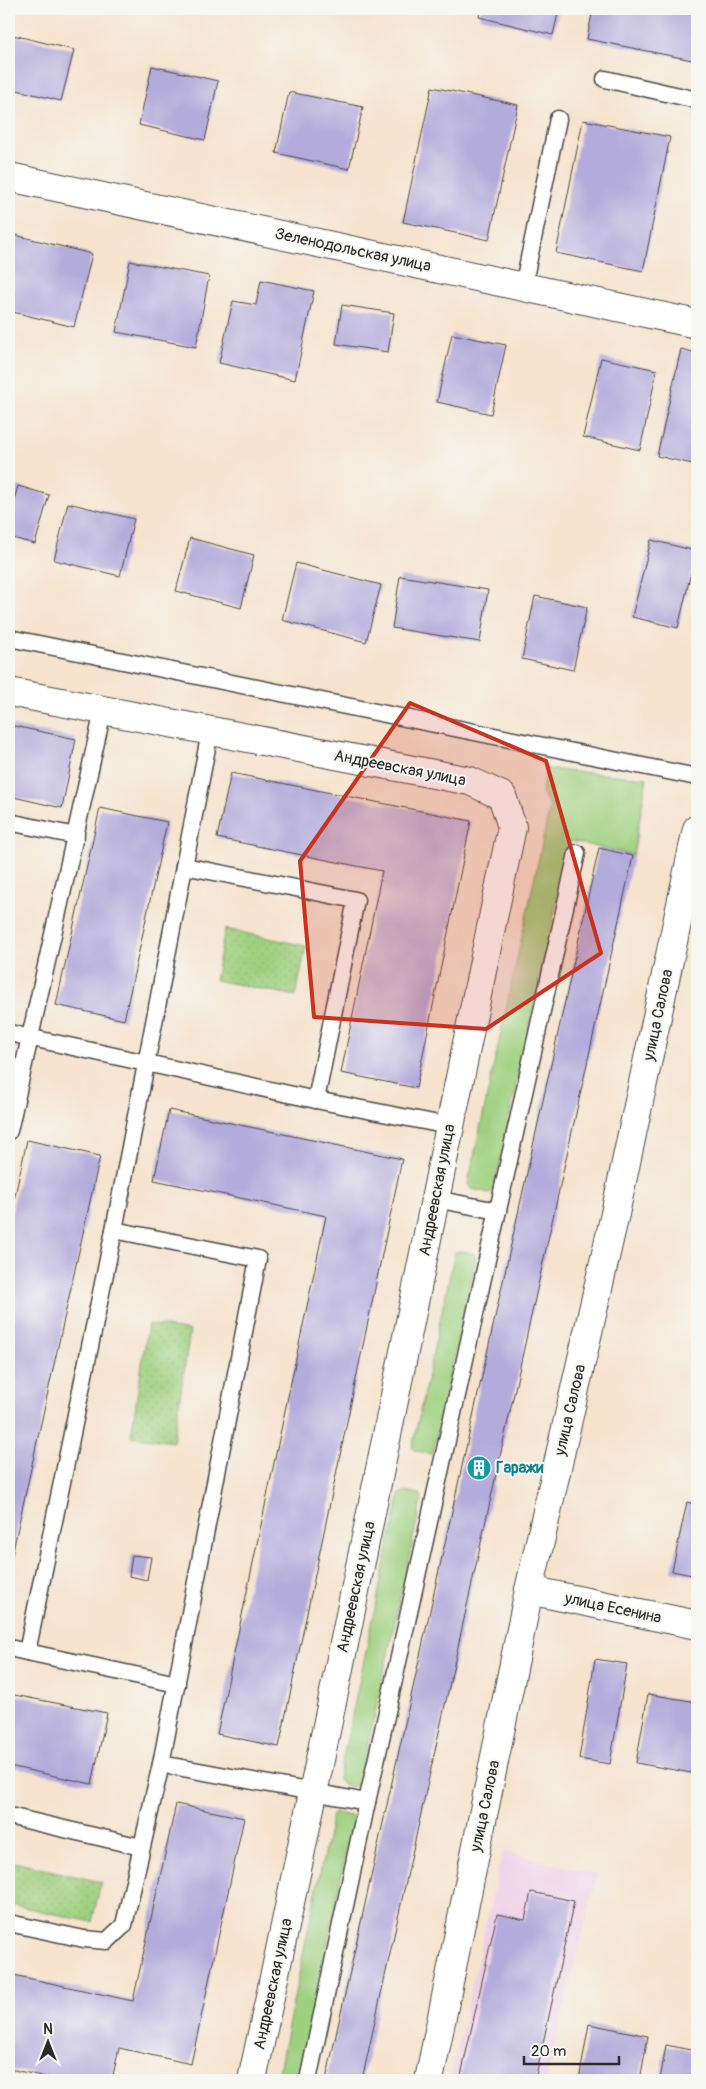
<svg xmlns="http://www.w3.org/2000/svg" width="706" height="2089" viewBox="0 0 706 2089" font-family="Pangolin,sans-serif">
<style>
.built{fill:#eed0e8}
.grass{fill:#9fd07f;stroke:#657e55}
.park{fill:url(#park-dots);stroke:#657e55}
.building{fill:#b3abdb}
.lines{fill:none;stroke-linecap:round;stroke-linejoin:round}
.lane-casing{stroke:#494743;stroke-width:19}
.street-casing{stroke:#494743;stroke-width:30}
.path{stroke:#494743;stroke-width:3;stroke-dasharray:1 4;stroke-linecap:butt}
.lane{stroke:#fff;stroke-width:16}
.street{stroke:#fff;stroke-width:28}
.marked{fill:#c8321e;fill-opacity:0.2;stroke:#c8321e;stroke-width:4;stroke-linejoin:round}
.labels{text-anchor:middle;dominant-baseline:central;stroke-width:4;stroke-linejoin:round;paint-order:stroke}
.street-label{font-size:16px;fill:#2b2b2b;stroke:#f6f6f2}
.culture-label{font-size:16px;font-weight:bold;fill:#0d838f;stroke:#f6f6f2;text-anchor:start}
</style>
<defs>
<pattern id="park-dots" width="8" height="8" patternUnits="userSpaceOnUse" patternTransform="scale(1.25)"><rect width="8" height="8" fill="#9fd07f"/><path d="M2 2h.1M6 6h.1" fill="none" stroke="#89b36e" stroke-width="1.8" stroke-linecap="round"/></pattern>
</defs>
<rect width="100%" height="100%" fill="#f6f6f2"/>
<filter id="ink" filterUnits="userSpaceOnUse"><feTurbulence type="fractalNoise" baseFrequency=".02" numOctaves="2"/><feDisplacementMap in="SourceGraphic" scale="10" xChannelSelector="R" yChannelSelector="G"/><feConvolveMatrix kernelMatrix="1 2 1 2 8 2 1 2 1" color-interpolation-filters="sRGB"/></filter>
<filter id="wash" filterUnits="userSpaceOnUse"><feTurbulence type="fractalNoise" baseFrequency=".0096" numOctaves="4" result="noise"/><feDisplacementMap in="SourceGraphic" scale="20" xChannelSelector="R" yChannelSelector="G"/><feGaussianBlur stdDeviation="1.12" result="paint"/><feColorMatrix in="noise" values="0 0 0 0 0 0 0 0 0 0 0 0 0 0 0 0 0 1.4 0 .05"/><feComposite in="paint" operator="in"/></filter>
<g filter="url(#wash)">
<rect width="100%" height="100%" fill="#f5e3ce"/>
<polygon class="built" points="503,1851 597,1875 546,2080 450,2080"/>
<g class="grass">
<polygon points="546,769 647,778 633,855 570,841 494,1189 489,1193 471,1189 468,1184 550,807 542,793"/>
<polygon points="461,1251 472,1253 476,1257 433,1452 431,1454 414,1450 412,1448 455,1252"/>
<path d="M405,1491L420,1494L422,1498L359,1785C352,1787 343,1786 338,1780L400,1494Z"/>
<polygon points="335,1813 351,1816 353,1819 299,2080 277,2080 332,1815"/>
</g>
<g class="park">
<polygon points="225,929 306,946 296,996 215,980"/>
<polygon points="148,1324 190,1331 173,1442 131,1436"/>
<polygon points="9,1861 101,1882 92,1922 9,1904"/>
</g>
<g id="blocks">
<g class="building">
<polygon points="481,9 559,9 553,35 479,17"/>
<polygon points="593,9 697,9 697,61 587,39"/>
<polygon points="9,34 74,50 61,101 9,88"/>
<polygon points="152,66 218,81 205,140 139,125"/>
<polygon points="432,87 518,105 489,240 403,222"/>
<polygon points="289,92 363,107 349,169 276,153"/>
<polygon points="583,120 670,137 643,271 556,253"/>
<polygon points="15,235 92,254 74,327 9,311 9,258"/>
<polygon points="130,261 209,276 196,347 116,332"/>
<polygon points="261,280 314,291 295,380 219,363 233,301 256,305"/>
<polygon points="342,305 394,313 388,352 336,344"/>
<polygon points="452,334 506,345 491,414 437,402"/>
<polygon points="681,349 697,353 697,465 657,456"/>
<polygon points="601,358 657,370 640,450 583,437"/>
<polygon points="18,486 49,495 35,544 9,537 9,518"/>
<polygon points="68,503 134,519 120,576 54,560"/>
<polygon points="190,538 254,555 241,608 176,591"/>
<polygon points="651,540 696,551 678,628 632,617"/>
<polygon points="296,563 381,585 366,642 282,620"/>
<polygon points="400,576 488,590 480,642 392,628"/>
<polygon points="535,596 587,607 573,670 522,659"/>
<polygon points="9,725 76,739 62,808 9,796"/>
<polygon points="231,773 471,821 416,1088 341,1073 382,871 217,838"/>
<polygon points="100,808 167,822 124,1020 56,1005"/>
<polygon points="599,848 633,856 362,2080 326,2080"/>
<polygon points="169,1110 402,1159 279,1747 217,1734 326,1216 154,1180"/>
<polygon points="27,1140 100,1156 10,1564 9,1224"/>
<polygon points="687,1502 697,1505 697,1576 672,1571"/>
<polygon points="132,1555 151,1557 147,1580 129,1576"/>
<polygon points="595,1659 627,1664 610,1764 579,1759"/>
<polygon points="9,1694 107,1713 92,1784 9,1766"/>
<polygon points="648,1694 697,1702 697,1774 636,1763"/>
<polygon points="176,1804 244,1818 191,2064 119,2048 112,2080 61,2080 9,2069 9,1974 133,2001"/>
<polygon points="531,1892 574,1901 535,2080 460,2080 497,1914 525,1920"/>
<polygon points="589,2024 648,2036 640,2080 579,2080"/>
<polygon points="666,2045 697,2051 697,2080 660,2080"/>
</g>
</g>
</g>
<g filter="url(#ink)">
<use href="#blocks" fill-opacity="0" stroke="#494743" stroke-width="1"/>
<g class="lines">
<defs>
<g id="lane">
<polyline points="605,79 697,100"/>
<polyline points="523,287 558,119"/>
<polyline points="9,638 697,777"/>
<polyline points="9,822 76,836"/>
<polyline points="184,866 356,900 316,1100"/>
<polyline points="9,1033 316,1100 449,1126"/>
<polyline points="9,1131 103,711"/>
<polyline points="435,1199 498,1211"/>
<polyline points="114,1230 258,1259 161,1764"/>
<polyline points="9,1648 27,1652 114,1230 210,732"/>
<polyline points="27,1652 177,1684"/>
<polyline points="9,1816 141,1847"/>
<polyline points="9,1923 84,1939 107,1941 124,1925 161,1764 367,1802"/>
<polyline points="308,2080 367,1802 577,853"/>
</g>
<g id="street">
<polyline points="9,177 697,324"/>
<path d="M9,692L470,781L502,796L512,827C424,1245 343,1663 252,2080"/>
<polyline points="529,1590 697,1625"/>
<polyline points="429,2080 529,1590 615,1214 697,829"/>
</g>
</defs>
<use href="#lane" class="lane-casing"/>
<use href="#street" class="street-casing"/>
<polyline class="path" points="9,2077 24,2080"/>
<use href="#lane" class="lane"/>
<use href="#street" class="street"/>
</g>
</g>
<path class="marked" d="M410,703L546,761L601,953L486,1029L314,1017L300,861Z"/>
<defs>
<symbol id="building-disc" viewBox="-11 -11 22 22"><circle r="9.5" fill="#0f9aa8" stroke="#f6f6f2"/><path d="M-4-6H4V6H1V3H-1V6H-4ZM-2.5-4.3h1.7v1.8h-1.7ZM.8-4.3h1.7v1.8H.8ZM-2.5-1h1.7V.8h-1.7ZM.8-1h1.7V.8H.8Z" fill="#fff"/></symbol>
</defs>
<g fill-rule="evenodd">
<use href="#building-disc" x="465" y="1454" width="28" height="28"/>
</g>
<g class="labels">
<g class="street-label">
<text transform="translate(353 250) rotate(12)">Зеленодольская улица</text>
<text transform="translate(400 768) rotate(11)">Андреевская улица</text>
<text transform="translate(658 1015) rotate(-78)">улица Салова</text>
<text transform="translate(437 1190) rotate(-79)">Андреевская улица</text>
<text transform="translate(570 1410) rotate(-77)">улица Салова</text>
<text transform="translate(356 1587) rotate(-78)">Андреевская улица</text>
<text transform="translate(613 1608) rotate(12)">улица Есенина</text>
<text transform="translate(485 1806) rotate(-78)">улица Салова</text>
<text transform="translate(273 1984) rotate(-78)">Андреевская улица</text>
</g>
<g class="culture-label">
<text x="496" y="1468">Гаражи</text>
</g>
</g>
<rect width="706" height="2089" fill="none" stroke="#f6f6f2" stroke-width="30"/>
<g transform="translate(48 2042)" stroke="#f6f6f2" stroke-width="4" paint-order="stroke">
<path d="M0-4L9 19L0 12L-9 19Z" fill="#2b2b2b"/>
<text y="-8" font-size="14" font-weight="bold" text-anchor="middle" fill="#2b2b2b">N</text>
</g>
<path d="M524 2056v8h95v-8" fill="none" stroke="#2b2b2b" stroke-width="2.5"/>
<text x="531" y="2056" font-size="15" fill="#2b2b2b" stroke="#f6f6f2" stroke-width="4" paint-order="stroke">20 m</text>
</svg>
